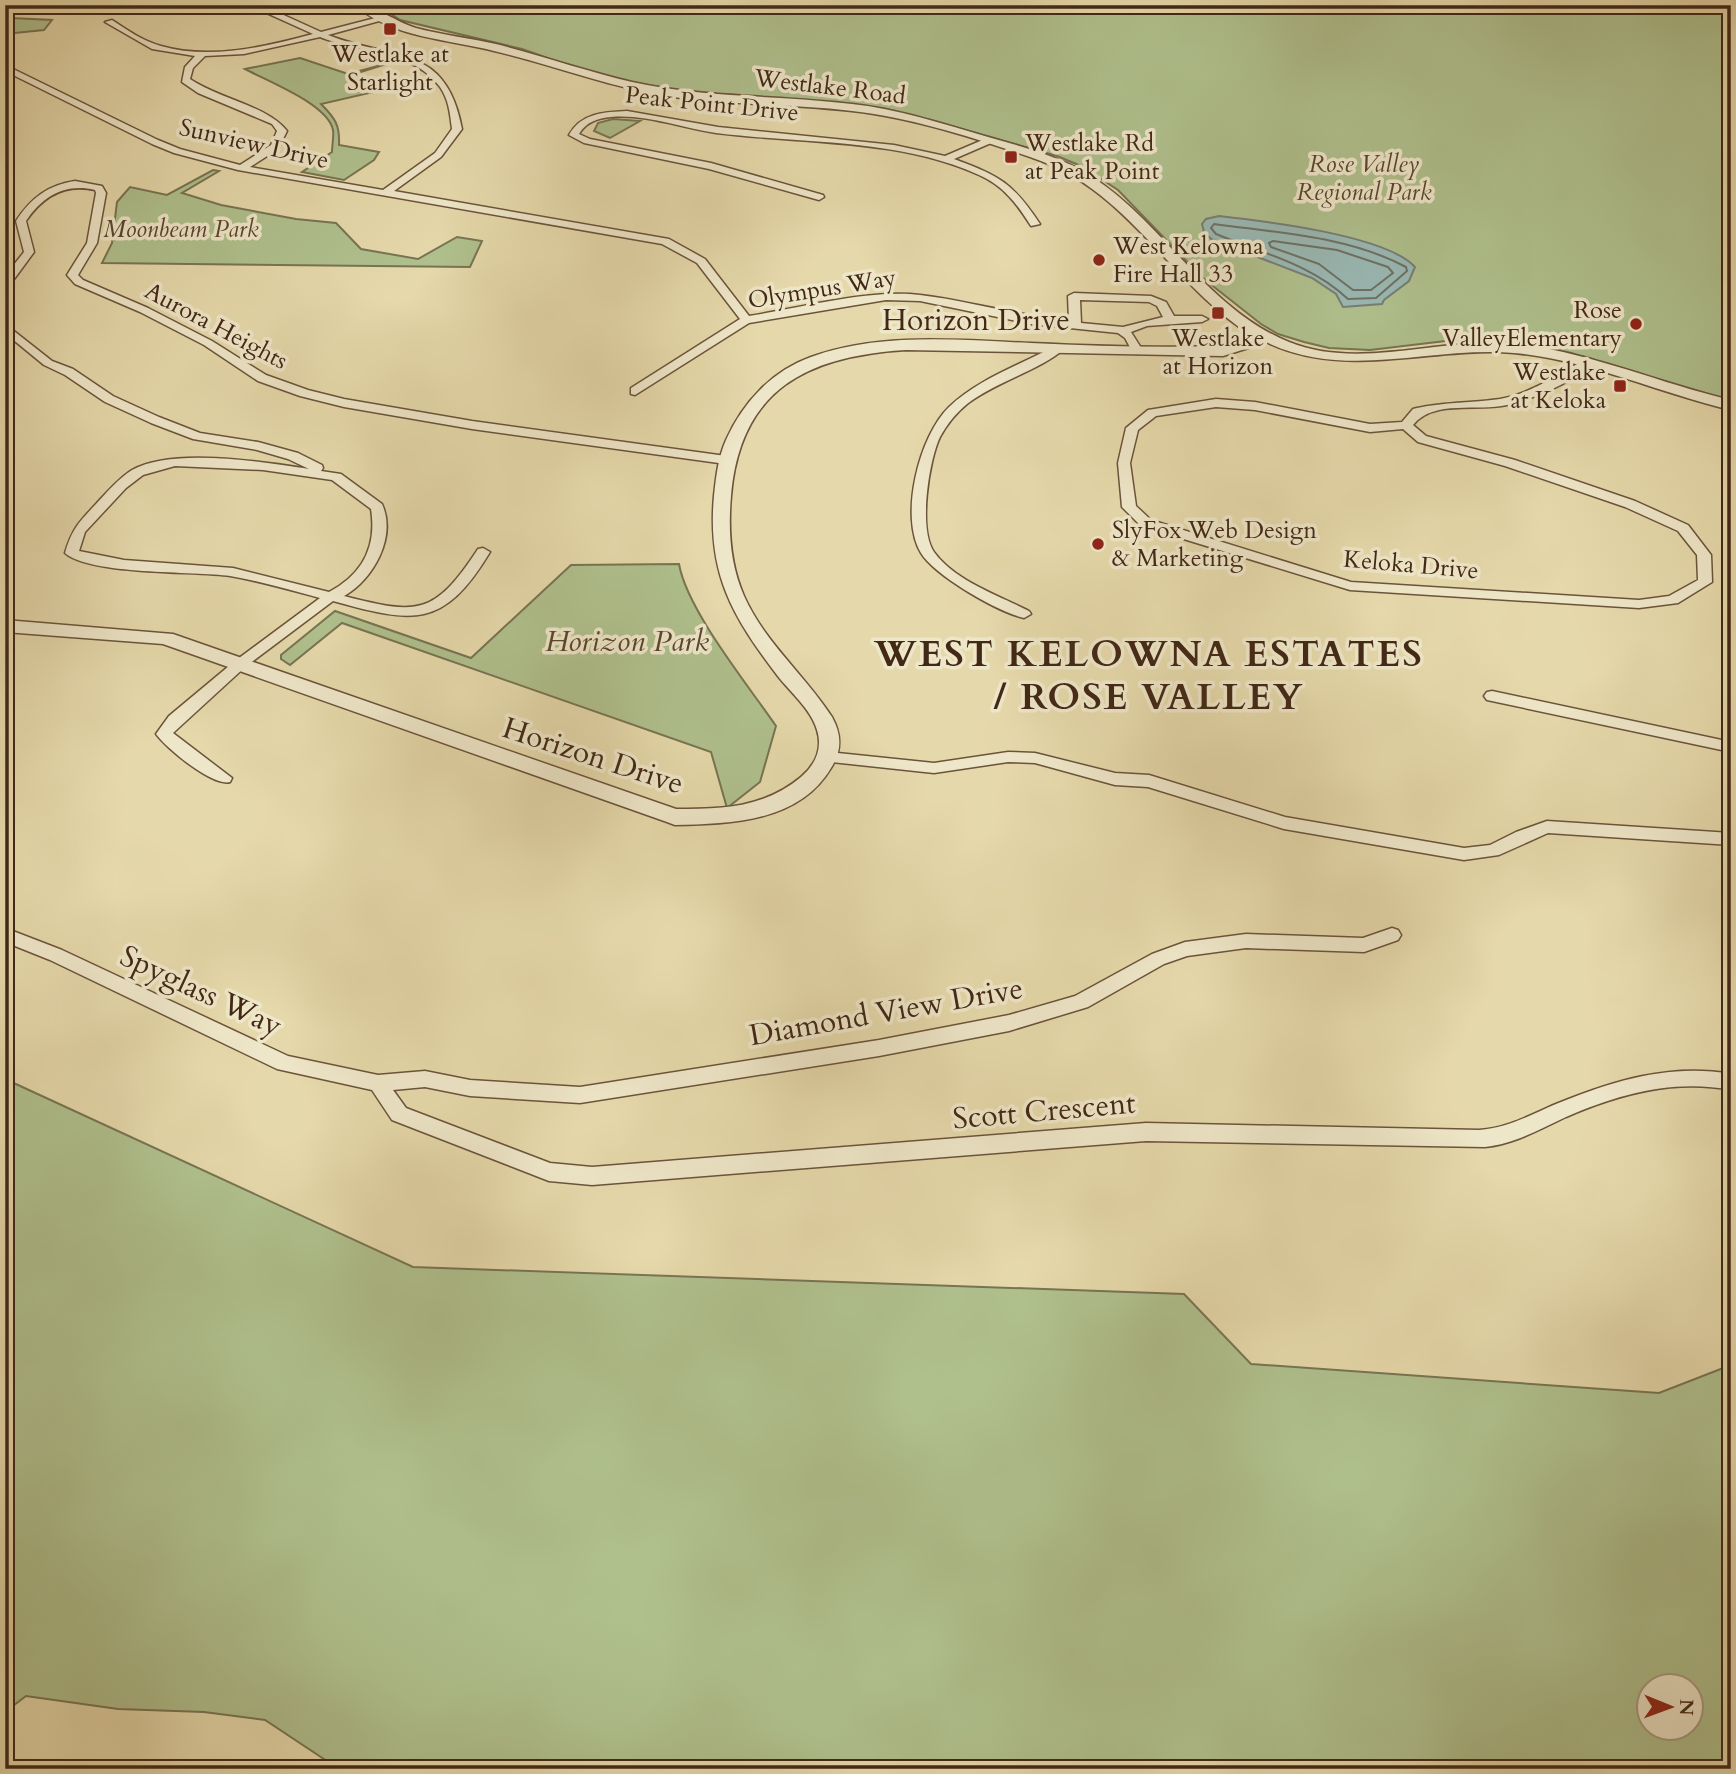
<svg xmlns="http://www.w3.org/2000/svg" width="1736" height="1774" viewBox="0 0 1736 1774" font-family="Cardo,serif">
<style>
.green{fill:#afc08d;stroke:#787452;stroke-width:2;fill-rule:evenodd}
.water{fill:#99b8b3;stroke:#767e74;stroke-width:2}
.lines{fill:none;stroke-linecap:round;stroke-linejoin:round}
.shore{stroke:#6e7064;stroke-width:2}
.minor-casing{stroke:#6b543b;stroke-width:3}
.tertiary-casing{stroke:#6b543b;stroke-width:3}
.minor{fill:#eee6c8;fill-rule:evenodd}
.tertiary{fill:#eee6c8;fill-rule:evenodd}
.poi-dot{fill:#8f2418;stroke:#eee6c8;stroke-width:2.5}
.labels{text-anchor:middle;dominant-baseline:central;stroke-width:7;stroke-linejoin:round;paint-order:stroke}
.far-poi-label{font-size:24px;fill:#422816;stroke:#eee6c8;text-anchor:start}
.far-street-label{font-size:24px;fill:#422816;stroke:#eee6c8}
.far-park-label{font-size:24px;font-style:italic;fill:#58462e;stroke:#eee6c8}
.street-label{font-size:30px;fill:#422816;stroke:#eee6c8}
.park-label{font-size:30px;font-style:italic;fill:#58462e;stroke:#eee6c8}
.district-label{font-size:37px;font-weight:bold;letter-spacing:2px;fill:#422816;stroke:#eee6c8}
</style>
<rect width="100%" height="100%" fill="#e5d8aa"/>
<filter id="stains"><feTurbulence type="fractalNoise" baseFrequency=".00286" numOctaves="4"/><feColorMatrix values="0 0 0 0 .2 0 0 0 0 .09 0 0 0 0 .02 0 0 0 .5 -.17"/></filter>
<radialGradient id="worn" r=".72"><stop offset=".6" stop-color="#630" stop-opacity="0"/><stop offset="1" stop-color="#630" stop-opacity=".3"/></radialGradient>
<g class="green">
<polygon points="378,5 1731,5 1731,401 1571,353 1524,342 1471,338 1370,350 1329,348 1304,342 1278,334 1261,324 1204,279 1118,190 1081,166 1057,156 931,120 882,109 682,91 599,76 522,49 400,20"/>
<polygon points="11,18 52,20 44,30 5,34 5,22"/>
<path d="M300,58L348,74L393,62L351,75L368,80L378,91L321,104C335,118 340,125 339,145L379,152L374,160L344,180L302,172L332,152C332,145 334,137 333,130C328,104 267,81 245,69Z"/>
<polygon points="613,119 640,121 610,138 594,131 598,123"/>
<polygon points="213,170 219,171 182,193 221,205 296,219 336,223 361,249 418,259 457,237 482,241 470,267 102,263 112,243 117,202 130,187 167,195"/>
<path d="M679,564C687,610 748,685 776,726L760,782L727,808L711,752L342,623L290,665L281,659V655L335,611L471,658L571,565Z"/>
<path d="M5,1079L413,1267L1184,1294L1251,1364L1659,1393L1731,1365V1769H339L265,1720L204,1712L118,1709L26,1696L5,1712ZM1648,1686H1690V1728H1648Z"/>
</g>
<path class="water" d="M1219,216C1263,221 1386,235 1415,267L1409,281L1384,300L1382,304L1343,307L1336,294L1312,278L1211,239L1204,232L1202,224L1206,219Z"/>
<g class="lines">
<g class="shore">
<path d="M1214,224C1278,233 1348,236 1406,267L1407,271L1376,298L1348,299C1311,264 1262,253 1216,234L1211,228Z"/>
<polygon points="1273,241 1337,250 1388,267 1393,273 1371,290 1353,290 1319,264 1271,247 1269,243"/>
</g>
<defs>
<g id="minor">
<polygon points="19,5 30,5 5,16 5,11"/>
<path d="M249,5L266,7L321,32L383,16V20L328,35C394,61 446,43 462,129L441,157L394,191L669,239L705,259L749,316C800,308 870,289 920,295C970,301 1019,316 1069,321L1068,296L1074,293L1151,296L1166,302L1174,316H1202L1208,319L1202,322L1147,326L1131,332L1143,351L1137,354L1133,353L1125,338L1118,333L1031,324L920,301L886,300L749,323L635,395L631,394V388L740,319L697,263L662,244L238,170L174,153L152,144L5,71V65L158,140L180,149L240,165L271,145L277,131L272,124L198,93L182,82L185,67L195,56L152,49L105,22L112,20C127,30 143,41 161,46C209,60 265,47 313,34ZM320,37C357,52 415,51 440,87C449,100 450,114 452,129L435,153L383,190L250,167L278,149L287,131C268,106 217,98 190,79L193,68L205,56L244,54ZM1080,300L1149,302L1157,306L1163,317L1123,327L1081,323Z"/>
<path d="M627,111L718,127L894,145L945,156L985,139H991V143L954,159C1000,176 1013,183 1040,224L1031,226C1017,204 1004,186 979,175C898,138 804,144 716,133C681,128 647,114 611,117C598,118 586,122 579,134L590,139L711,163L823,195L824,197L819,200L709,169L584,143L569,135C581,113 604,112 627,111Z"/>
<path d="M75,181L102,186L106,193L97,243L78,275L83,280L148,308L212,341L266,375L308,390L344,399L472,421L726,456L732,460L726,464L472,429L344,407L300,396L258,381L204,345L140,312L75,284L67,275L87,243L96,193L95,190C65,183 43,196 26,221L34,252L9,286L5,287V276L24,252L16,221C31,198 48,185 75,181Z"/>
<path d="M5,324L52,361L73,369L113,396L159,417L200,433L258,442L298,453L322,465L323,468L321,471L341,474L382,504C397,537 373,580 344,596C418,615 434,616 478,549L483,548L490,552C443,630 413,623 333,601L245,667L173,733L232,778L230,782C213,787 166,748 156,734L169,716L235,661L320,598C290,590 260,581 230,576C194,571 89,575 65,553C72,529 79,522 96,504C107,492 118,479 132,470C172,447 264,462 309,469L288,459L257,450L193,439L151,423L105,402L65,375L44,365L5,333ZM175,466L263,470L332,480L371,509C377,546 363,574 329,592L233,568L124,560L79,551L85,532L126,488L143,475Z"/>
<path d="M1055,346L1065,348C1043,369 995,382 967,404C956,413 947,424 940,437C929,460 918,529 934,552C955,581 998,595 1029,611L1031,614L1024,618C998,612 935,576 921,553C899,517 919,436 949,407C978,379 1020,365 1055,346Z"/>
<path d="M1581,362L1591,364C1570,384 1535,398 1507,405C1478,412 1434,399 1413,425L1426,436L1515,460L1635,501L1688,525L1711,555L1712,582L1678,603L1639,608L1350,590L1141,526L1122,507L1118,463L1126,428L1148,410L1216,399L1255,402L1370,424L1402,422L1413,409L1417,408C1445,402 1472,403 1500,399C1529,394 1556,376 1581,362ZM1216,407L1255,410L1370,432L1403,429L1418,442L1505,466L1625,507L1678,531L1697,555L1698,580L1669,596L1639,600L1351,582L1151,520L1136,506L1130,463L1138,430L1156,416Z"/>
<polygon points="1492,691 1731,742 1731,752 1487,700 1484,696 1487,692"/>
<polygon points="828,752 934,763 1008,752 1035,753 1115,773 1149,775 1285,817 1464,848 1490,845 1516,832 1547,821 1731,833 1731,845 1548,833 1499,855 1464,860 1284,829 1148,787 1115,785 1035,763 1008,762 934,773 822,761 820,757 822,753"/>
<path d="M5,928L62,950L288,1056L378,1075L425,1071L470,1080L580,1087L879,1040L1009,1015L1075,996L1152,954L1185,942L1246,934L1363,938L1392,928L1398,930L1401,935L1398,940L1364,952L1246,948L1187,956L1164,964L1088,1007L1009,1031L879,1056L580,1103L470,1096L425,1087L393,1090L406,1108L550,1163L592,1167L1146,1123L1479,1130C1508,1128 1530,1115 1556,1104C1612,1081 1670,1063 1731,1074V1090C1674,1079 1619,1094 1566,1117C1540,1129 1515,1144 1485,1147L1146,1141L592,1185L549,1181L392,1120L372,1090L277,1069L50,960L5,942Z"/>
</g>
<path id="tertiary" d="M355,5C375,5 396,22 416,28C442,35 470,38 496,44C542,56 586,71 632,82C704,98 778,95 852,104C899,109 943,124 988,137C1019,146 1051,154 1079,169C1159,213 1202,307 1289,342C1361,371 1441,336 1516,344C1589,352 1659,383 1731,400V410C1659,393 1588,360 1514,353C1429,346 1343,382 1262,340L1258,345L1223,356L906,350C807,356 740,389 731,496C728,531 730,564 744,596C765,643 805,675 832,717C842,735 842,751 831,768C799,822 731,824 675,825L667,822L163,644L5,632V620L173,634L676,809C722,809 764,808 801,777C815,765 823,749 817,730C811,709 790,692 777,675C732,616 707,573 714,496C716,477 718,458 726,440C743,402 772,371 811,357C880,332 959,340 1031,343C1095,346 1158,348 1222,346L1248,339L1251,335C1174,287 1129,193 1041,161C982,140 914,118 852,111C793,104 733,105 673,97C612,88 554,65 494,51C448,39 392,38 355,5Z"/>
</defs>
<use href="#minor" class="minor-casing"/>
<use href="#tertiary" class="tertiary-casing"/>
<use href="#minor" class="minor"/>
<use href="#tertiary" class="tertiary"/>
</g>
<g class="poi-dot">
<rect x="383" y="22" width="14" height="14" rx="3.5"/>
<rect x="1004" y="150" width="14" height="14" rx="3.5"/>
<circle cx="1099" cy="260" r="7"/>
<rect x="1211" y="306" width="14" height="14" rx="3.5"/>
<circle cx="1636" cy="324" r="7"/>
<rect x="1613" y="379" width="14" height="14" rx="3.5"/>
<circle cx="1098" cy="544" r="7"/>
</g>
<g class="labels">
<g class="far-poi-label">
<text x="390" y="54" text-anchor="middle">Westlake at<tspan x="390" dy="28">Starlight</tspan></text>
<text x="1025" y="143">Westlake Rd<tspan x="1025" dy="28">at Peak Point</tspan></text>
<text x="1113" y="246">West Kelowna<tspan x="1113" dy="28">Fire Hall 33</tspan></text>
<text x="1622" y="310" text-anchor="end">Rose<tspan x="1622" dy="28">ValleyElementary</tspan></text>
<text x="1218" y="338" text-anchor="middle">Westlake<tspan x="1218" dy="28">at Horizon</tspan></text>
<text x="1606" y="372" text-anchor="end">Westlake<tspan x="1606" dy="28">at Keloka</tspan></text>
<text x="1112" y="530">SlyFox Web Design<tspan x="1112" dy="28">&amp; Marketing</tspan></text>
</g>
<g class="far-street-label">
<text transform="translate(830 87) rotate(7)">Westlake Road</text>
<text transform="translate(712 104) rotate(6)">Peak Point Drive</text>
<text transform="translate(254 144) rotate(13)">Sunview Drive</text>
<text transform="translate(822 289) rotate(-9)">Olympus Way</text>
<text transform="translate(216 326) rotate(28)">Aurora Heights</text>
<text transform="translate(1411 565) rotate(5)">Keloka Drive</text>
</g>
<g class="far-park-label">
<text x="1364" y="164">Rose Valley<tspan x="1364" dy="28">Regional Park</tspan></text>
<text x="181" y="229">Moonbeam Park</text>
</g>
<g class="street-label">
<text x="976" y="320">Horizon Drive</text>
<text transform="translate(593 756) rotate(18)">Horizon Drive</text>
<text transform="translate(201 991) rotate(25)">Spyglass Way</text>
<text transform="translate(886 1012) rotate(-10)">Diamond View Drive</text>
<text transform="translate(1044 1111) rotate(-5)">Scott Crescent</text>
</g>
<g class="park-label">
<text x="627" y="641">Horizon Park</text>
</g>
<g class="district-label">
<text x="1149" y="654">WEST KELOWNA ESTATES<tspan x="1149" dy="43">/ ROSE VALLEY</tspan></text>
</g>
</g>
<rect width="1736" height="1774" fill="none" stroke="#e5d8aa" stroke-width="28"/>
<rect x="7" y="7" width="1722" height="1760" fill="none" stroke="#422816" stroke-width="3.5"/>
<rect x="14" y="14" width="1708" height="1746" fill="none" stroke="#422816" stroke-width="2"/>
<g transform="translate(1670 1707) rotate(91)"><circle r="33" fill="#eee6c8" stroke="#a99a81" stroke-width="2"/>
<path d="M0-5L12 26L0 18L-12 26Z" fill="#8f2418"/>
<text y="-10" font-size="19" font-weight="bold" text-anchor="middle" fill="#422816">N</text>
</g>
<rect width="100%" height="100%" filter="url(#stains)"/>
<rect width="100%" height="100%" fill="url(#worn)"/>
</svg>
